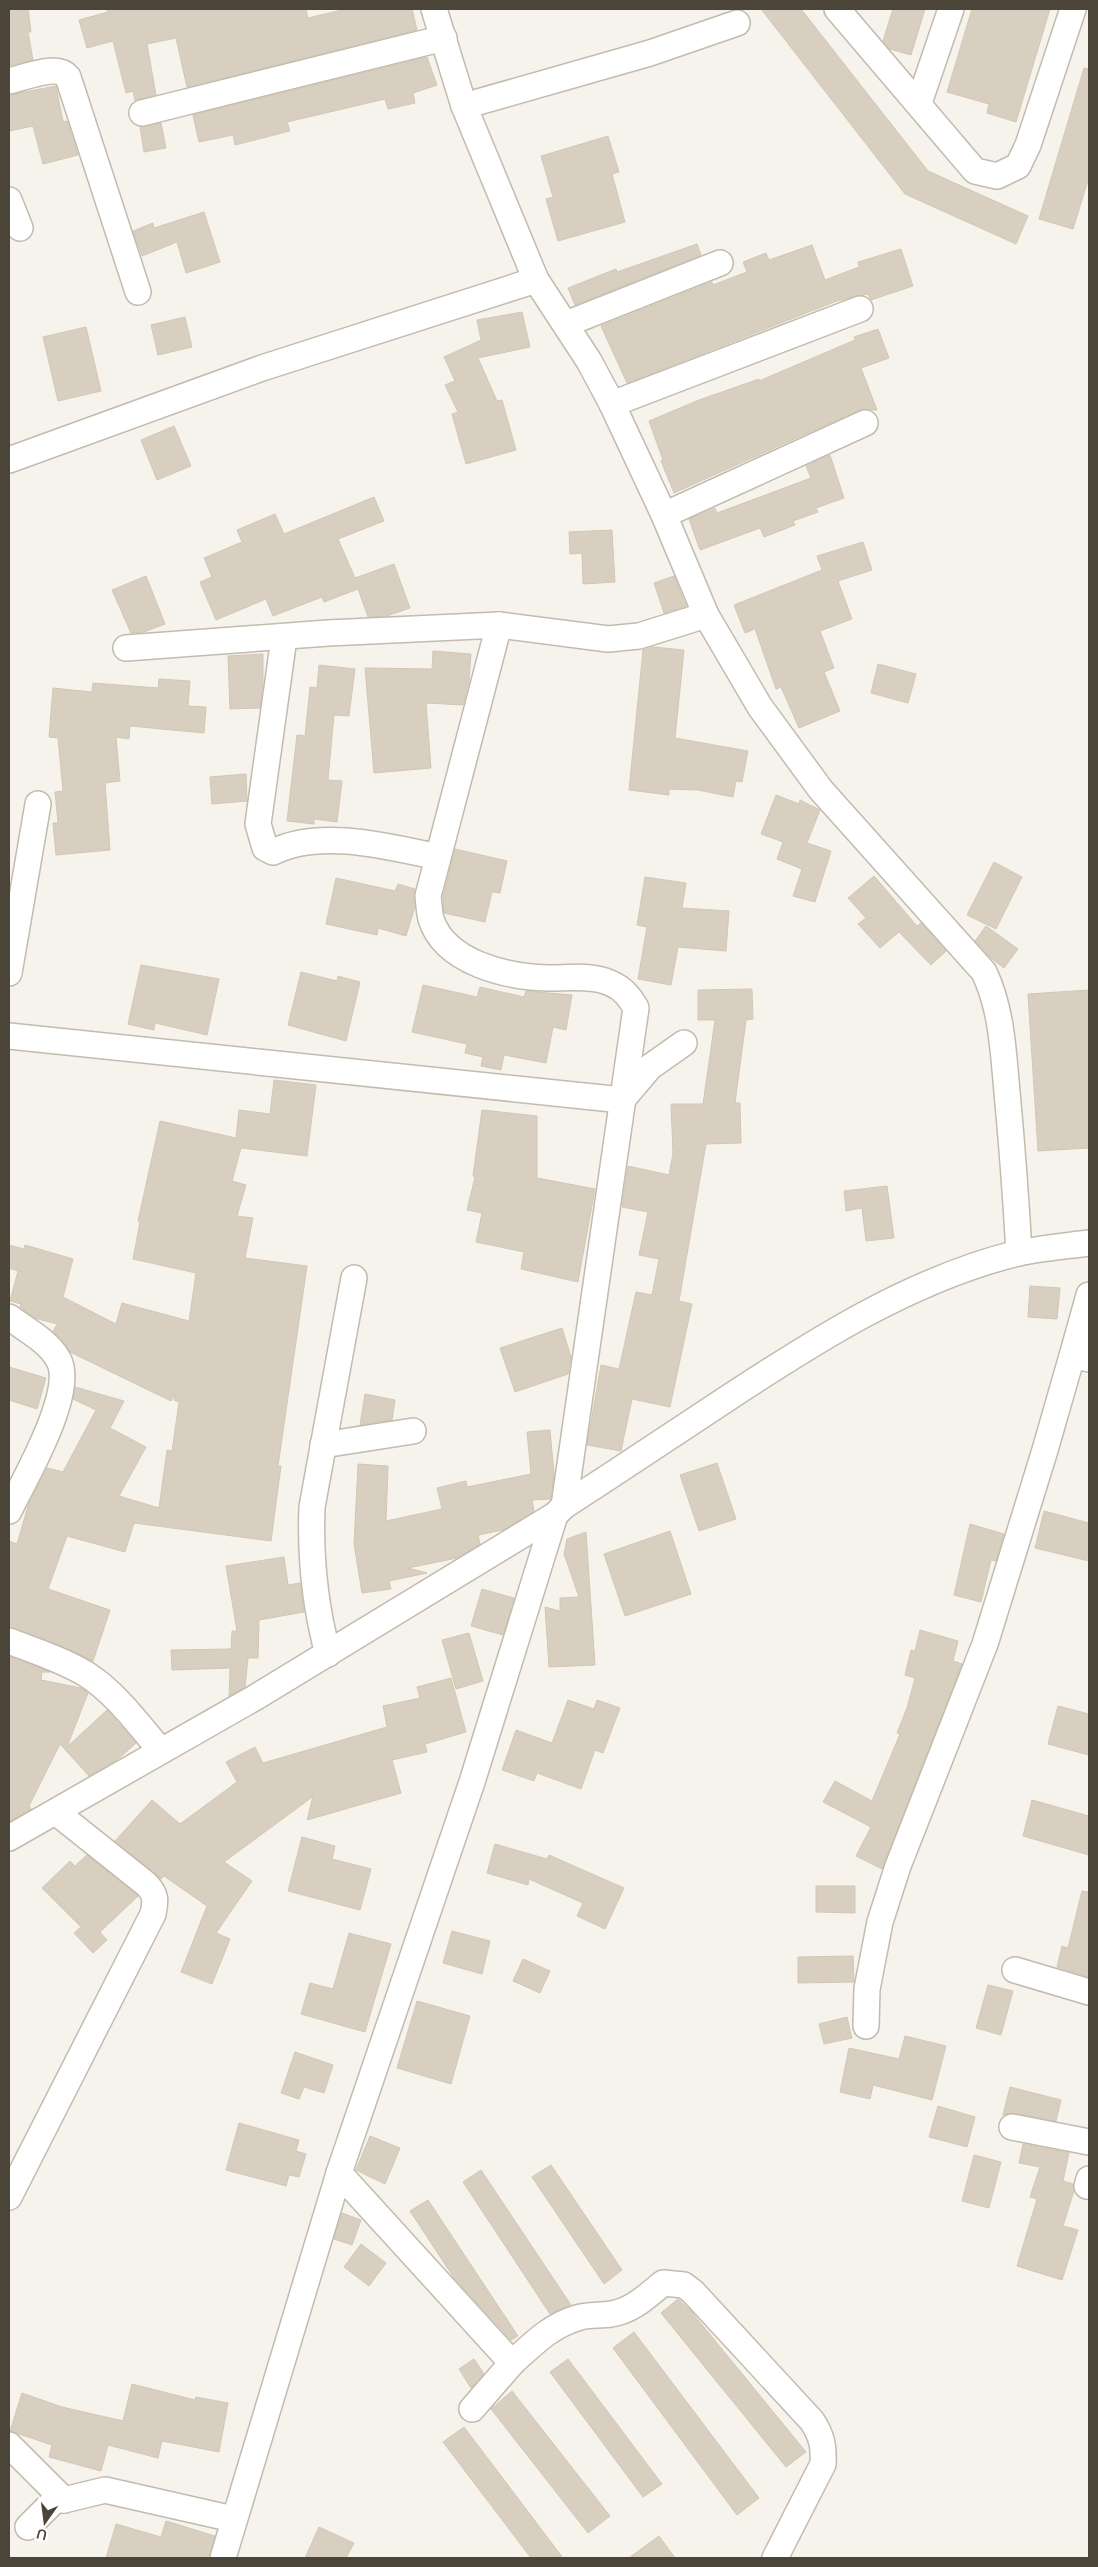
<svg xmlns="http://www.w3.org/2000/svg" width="1098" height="2567" viewBox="0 0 1098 2567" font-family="Mulish,sans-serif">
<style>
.building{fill:#d8cfc1;stroke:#d3c7b4}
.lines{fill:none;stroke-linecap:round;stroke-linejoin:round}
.minor-casing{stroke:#c2bbae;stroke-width:28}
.minor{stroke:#fff;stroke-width:25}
</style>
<rect width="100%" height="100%" fill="#f6f3ec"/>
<g class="building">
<polygon points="9,9 28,9 31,32 28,32 33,60 9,66"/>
<polygon points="106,9 306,9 308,18 346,9 412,9 417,30 187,87 176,38 147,44 156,95 135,101 133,91 126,93 113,41 87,48 79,20 108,12"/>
<polygon points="761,9 801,9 928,171 1028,216 1016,244 905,194"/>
<polygon points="893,9 925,9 911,55 890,49 883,41"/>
<polygon points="972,9 1050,9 1016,122 987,113 989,104 947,92"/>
<polygon points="427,57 437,85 413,93 415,103 388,109 385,99 287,122 290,131 235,145 233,135 199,142 193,115"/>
<polygon points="1084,68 1089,69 1089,177 1073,229 1039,219"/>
<polygon points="56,86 63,122 67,121 78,155 43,164 33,126 9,131 9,95"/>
<polygon points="161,123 166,148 144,152 140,127"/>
<polygon points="608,136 619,172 612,174 625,222 558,241 546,199 553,197 541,156"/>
<polygon points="204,212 220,262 186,273 177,242 142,256 133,231 153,223 154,228"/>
<polygon points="697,244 701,255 575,305 568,288 616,269 617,272"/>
<polygon points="812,245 825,280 859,267 858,262 901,249 913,286 871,300 868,294 837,301 627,383 601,326 712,282 713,285 747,272 743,262 766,253 769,260"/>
<polygon points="522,312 530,347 478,358 497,401 502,400 516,450 466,464 452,414 458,412 445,385 455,381 444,357 481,340 477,320"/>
<polygon points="185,317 192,347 158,355 151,325"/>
<polygon points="86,327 101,391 58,401 43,337"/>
<polygon points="878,329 889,358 861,368 877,410 859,410 674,493 661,461 663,460 649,421 699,400 759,379 759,381 855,340 854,337"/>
<polygon points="174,426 191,466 157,480 141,440"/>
<polygon points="830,455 844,498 816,508 818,512 793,521 795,525 764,537 760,528 700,550 689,519 715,508 717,513 811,478 806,466"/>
<polygon points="374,497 384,521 338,539 355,578 394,564 410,608 387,616 368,617 358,589 324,602 322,597 273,616 266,599 216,620 200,582 212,577 204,558 242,542 237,530 275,514 284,534"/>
<polygon points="612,530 615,582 583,584 582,553 570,554 569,532"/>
<polygon points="863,542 872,570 838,581 852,619 820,631 834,668 824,672 840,711 799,728 781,687 776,689 755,629 745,633 734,605 822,570 817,556"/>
<polygon points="146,576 165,624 144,632 131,633 112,590"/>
<polygon points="674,576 686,606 664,613 654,583"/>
<polygon points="653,647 684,650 675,738 748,751 742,782 736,781 733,797 698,790 669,789 669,795 629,790 643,650"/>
<polygon points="433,651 471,654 469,681 463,705 426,703 431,768 374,773 365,668 432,669"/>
<polygon points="263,654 263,681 260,708 230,709 228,656"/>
<polygon points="878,664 916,674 908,703 871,693"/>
<polygon points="319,665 355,669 349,716 334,715 328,780 342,781 337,822 314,819 314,824 287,821 297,735 305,736 310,687 317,688"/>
<polygon points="159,679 190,681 188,706 206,707 204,733 130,726 129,739 116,737 120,781 105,783 110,850 56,855 53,823 58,823 55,792 63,791 58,738 49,737 53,688 92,692 93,683 158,688"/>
<polygon points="246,774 247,801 212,804 210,777"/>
<polygon points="776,795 799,804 800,800 820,810 807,843 831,851 815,902 793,896 802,869 777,859 783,842 761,834"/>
<polygon points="455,849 507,861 500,893 492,892 485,922 444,913 443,897"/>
<polygon points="994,862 1022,877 996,929 967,915"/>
<polygon points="874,876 917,926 921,923 946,951 931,965 899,932 880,948 858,924 866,918 848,898"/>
<polygon points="645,877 686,883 682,908 729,911 726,951 678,947 671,985 638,979 647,927 637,925"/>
<polygon points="336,878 395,891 398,884 415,889 415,907 406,936 378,928 377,935 326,924"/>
<polygon points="986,926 1018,949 1004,968 992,959 975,941"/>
<polygon points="141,965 219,979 207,1035 155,1023 154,1030 128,1024"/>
<polygon points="301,972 337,981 338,976 360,982 346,1041 288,1025"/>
<polygon points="423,985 477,997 480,987 524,997 526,991 572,995 566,1030 553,1027 546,1063 504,1055 501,1070 481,1066 483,1057 465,1053 467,1044 412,1032"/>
<polygon points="752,989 753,1019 746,1020 735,1103 740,1103 741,1143 706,1144 679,1301 692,1304 670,1407 632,1399 621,1451 587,1445 601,1365 619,1369 636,1292 652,1295 659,1259 639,1255 648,1212 622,1207 628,1166 669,1175 673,1153 671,1104 703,1104 715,1020 698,1020 698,990"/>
<polygon points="1089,990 1089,1148 1038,1151 1028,994"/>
<polygon points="274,1080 316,1085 307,1156 241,1148 232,1181 246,1185 237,1216 253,1218 245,1258 307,1266 278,1466 281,1466 271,1541 134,1523 125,1552 67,1536 48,1589 110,1610 93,1661 54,1643 9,1627 9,1541 17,1544 28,1506 47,1468 63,1472 96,1410 73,1399 75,1387 124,1401 110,1428 146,1447 119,1496 159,1508 167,1450 172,1451 179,1402 174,1400 175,1394 171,1401 70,1352 53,1332 57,1324 35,1318 20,1307 21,1304 10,1301 18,1271 9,1268 9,1245 24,1249 25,1245 73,1259 63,1297 116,1324 122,1303 189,1321 196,1273 133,1259 140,1222 138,1221 160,1121 236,1138 239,1110 270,1114"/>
<polygon points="482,1110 537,1116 537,1178 595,1189 578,1282 521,1269 524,1252 476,1242 482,1213 467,1210 475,1177 473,1176"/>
<polygon points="887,1186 894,1238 866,1241 862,1208 846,1211 844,1191"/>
<polygon points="1030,1286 1060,1288 1057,1319 1028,1317"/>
<polygon points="562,1328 571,1357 568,1374 515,1392 500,1348"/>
<polygon points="9,1367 46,1378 37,1409 9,1400"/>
<polygon points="365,1394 395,1400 392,1420 360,1425"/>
<polygon points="550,1430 554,1474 551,1499 532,1500 534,1511 503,1530 478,1535 480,1544 457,1558 408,1568 427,1573 389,1581 391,1589 362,1593 354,1544 358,1464 388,1466 386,1521 442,1509 437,1488 466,1481 467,1487 531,1474 527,1432"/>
<polygon points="717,1463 736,1519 699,1531 680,1475"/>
<polygon points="1044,1511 1089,1523 1089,1561 1035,1548"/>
<polygon points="970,1524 1004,1534 996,1561 991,1560 981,1602 954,1595"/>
<polygon points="670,1531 691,1594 625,1616 604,1554"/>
<polygon points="586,1532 595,1665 549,1667 545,1607 560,1611 560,1598 579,1597 564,1554 567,1539"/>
<polygon points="284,1557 288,1585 300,1583 304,1612 259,1620 258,1658 248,1658 245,1687 229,1696 230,1668 172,1670 171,1650 231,1649 232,1631 237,1631 226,1566"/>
<polygon points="482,1589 514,1598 503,1635 471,1626"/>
<polygon points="920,1630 958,1641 953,1661 962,1664 882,1869 856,1856 871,1827 823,1802 835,1781 872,1801 900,1734 897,1733 907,1708 915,1678 905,1675 911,1650 915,1651"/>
<polygon points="469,1633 483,1681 456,1689 442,1640"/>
<polygon points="9,1656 50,1672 42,1672 41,1680 81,1688 88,1693 67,1747 107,1710 136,1743 118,1759 89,1776 60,1744 29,1806 31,1809 9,1822"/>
<polygon points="451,1678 466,1732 425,1744 427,1752 392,1760 401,1793 307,1820 314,1792 311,1798 224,1862 252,1881 216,1933 230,1939 212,1984 181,1972 207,1906 164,1876 161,1879 115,1841 152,1800 180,1824 237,1782 226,1762 255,1747 263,1763 387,1727 383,1706 420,1698 417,1687"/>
<polygon points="568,1700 594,1709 597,1700 620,1708 603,1753 595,1750 581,1789 537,1773 534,1781 502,1770 516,1730 552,1743"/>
<polygon points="1058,1706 1089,1714 1089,1755 1048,1744"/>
<polygon points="1032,1800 1089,1816 1089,1855 1023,1836"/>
<polygon points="302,1837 335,1846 332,1859 371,1869 360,1910 288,1891"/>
<polygon points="495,1844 547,1859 549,1855 624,1888 605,1929 577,1916 583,1903 529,1879 528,1885 487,1873"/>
<polygon points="87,1855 138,1896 100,1932 107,1940 93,1953 74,1933 81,1927 42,1888 70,1861 75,1866"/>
<polygon points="816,1886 855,1886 855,1913 816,1912"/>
<polygon points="1082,1891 1089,1892 1089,1977 1057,1967 1062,1946 1068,1948"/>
<polygon points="452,1931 490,1941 482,1974 443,1963"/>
<polygon points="349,1933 391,1944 365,2032 301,2014 310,1983 333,1989"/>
<polygon points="853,1956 854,1982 798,1983 798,1957"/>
<polygon points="523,1959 550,1971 540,1993 513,1981"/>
<polygon points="988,1985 1013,1991 1001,2035 976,2028"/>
<polygon points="417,2001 470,2016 451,2084 397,2068"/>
<polygon points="847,2017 852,2038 824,2044 819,2024"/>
<polygon points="905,2036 946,2046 932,2100 873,2085 870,2099 840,2092 849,2048 899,2059"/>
<polygon points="295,2052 333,2065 324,2093 304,2087 299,2099 281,2093"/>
<polygon points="1010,2087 1061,2100 1056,2121 1015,2113 1003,2115"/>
<polygon points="938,2106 975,2117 967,2147 929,2137"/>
<polygon points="239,2123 299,2140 296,2151 306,2154 299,2177 289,2175 286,2186 226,2170"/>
<polygon points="370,2136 400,2148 385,2184 356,2170"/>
<polygon points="1023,2144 1069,2153 1063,2181 1073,2184 1074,2191 1063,2226 1078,2230 1062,2280 1017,2266 1037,2199 1030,2197 1040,2167 1019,2163"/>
<polygon points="974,2155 1001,2162 989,2208 962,2201"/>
<polygon points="551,2165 622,2270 604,2284 532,2177"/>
<polygon points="481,2170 571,2305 550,2314 463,2182"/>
<polygon points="428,2200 518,2336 511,2340 454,2278 410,2211"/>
<polygon points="342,2213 361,2220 352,2245 334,2239"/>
<polygon points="361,2244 386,2263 369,2286 344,2267"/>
<polygon points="678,2299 690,2310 806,2452 786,2467 661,2313"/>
<polygon points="634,2332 759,2498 737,2515 613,2348"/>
<polygon points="474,2359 484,2374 471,2388 459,2369"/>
<polygon points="568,2359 662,2484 643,2497 550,2372"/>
<polygon points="132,2384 195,2400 196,2397 228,2403 219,2452 162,2441 158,2458 108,2445 101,2471 49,2457 52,2445 10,2431 22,2393 62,2407 123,2421"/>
<polygon points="512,2391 610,2516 588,2533 491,2409"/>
<polygon points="464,2427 563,2558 531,2558 443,2442"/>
<polygon points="166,2521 215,2536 209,2558 106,2558 116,2524 161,2537"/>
<polygon points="319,2527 354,2543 346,2558 305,2558"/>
<polygon points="659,2536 675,2558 629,2558"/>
</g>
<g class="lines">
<defs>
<g id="minor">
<polyline points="434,9 464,106 536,280"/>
<polyline points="837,9 975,171 997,176 1018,166 1028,145 1073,9"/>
<path d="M9,81C24,78 57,63 68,77L138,292"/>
<polyline points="919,103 951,9"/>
<polyline points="464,106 650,53 737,23"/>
<polyline points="142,113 444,38"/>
<polyline points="9,200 20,228"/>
<polyline points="566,324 720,263"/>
<polyline points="612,404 860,309"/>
<path d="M9,460L262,368L536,280L589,361L612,404L664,515L706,615L760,707L821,790L984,972C1002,1010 1003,1050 1007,1092C1012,1146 1016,1199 1019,1253"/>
<polyline points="664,515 865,423"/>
<path d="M499,625L428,896C429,903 429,912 431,919C445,963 507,977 548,978C566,978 589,975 605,981C620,986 628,994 636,1008L564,1506"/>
<path d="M284,638L258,824L265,848L273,852C320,828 390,847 438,857"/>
<polyline points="126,648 328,633 499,625 608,639 639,636 706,615"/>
<polyline points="9,973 38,804"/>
<polyline points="9,1036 622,1100 650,1067 684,1043"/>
<path d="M9,1317C25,1329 48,1341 58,1359C77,1390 24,1480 9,1511"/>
<polyline points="1072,1356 1089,1295"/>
<polyline points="323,1445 413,1431"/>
<path d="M9,1641C35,1651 63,1660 86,1674C116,1693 139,1725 161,1751"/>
<path d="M328,1654C315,1606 310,1557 312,1507L354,1278"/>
<path d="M9,1838L256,1697L555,1515L564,1506C618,1471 672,1435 725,1400C816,1340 912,1279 1018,1253C1041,1248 1066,1246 1089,1243"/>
<polyline points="1015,1970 1089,1992"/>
<polyline points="866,2026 867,1989 880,1922 898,1866 985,1644 1045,1450 1072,1356 1089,1359"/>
<polyline points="1012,2127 1089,2142"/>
<path d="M339,2173L512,2363C532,2345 550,2326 577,2318C588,2314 600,2316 611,2314C632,2311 647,2296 663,2283L684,2285L693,2292L812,2421C822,2436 824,2447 823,2464L775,2558"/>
<polyline points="1087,2186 1089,2179"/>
<path d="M9,2197L153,1914C156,1900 156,1894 146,1884L57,1813"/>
<polyline points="472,2409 512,2363"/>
<polyline points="9,2445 64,2500"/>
<polyline points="28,2527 55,2500 64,2500 105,2490 233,2519"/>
<polyline points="223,2558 339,2173 472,1782 555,1515"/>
</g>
</defs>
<use href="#minor" class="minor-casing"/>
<use href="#minor" class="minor"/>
</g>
<rect width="1098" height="2567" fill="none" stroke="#4b4439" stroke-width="20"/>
<g transform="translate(45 2522) rotate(194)" stroke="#ffffff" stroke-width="4" paint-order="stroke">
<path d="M0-4L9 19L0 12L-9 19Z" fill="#4b4439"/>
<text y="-8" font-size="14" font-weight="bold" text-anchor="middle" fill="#4b4439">U</text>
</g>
</svg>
